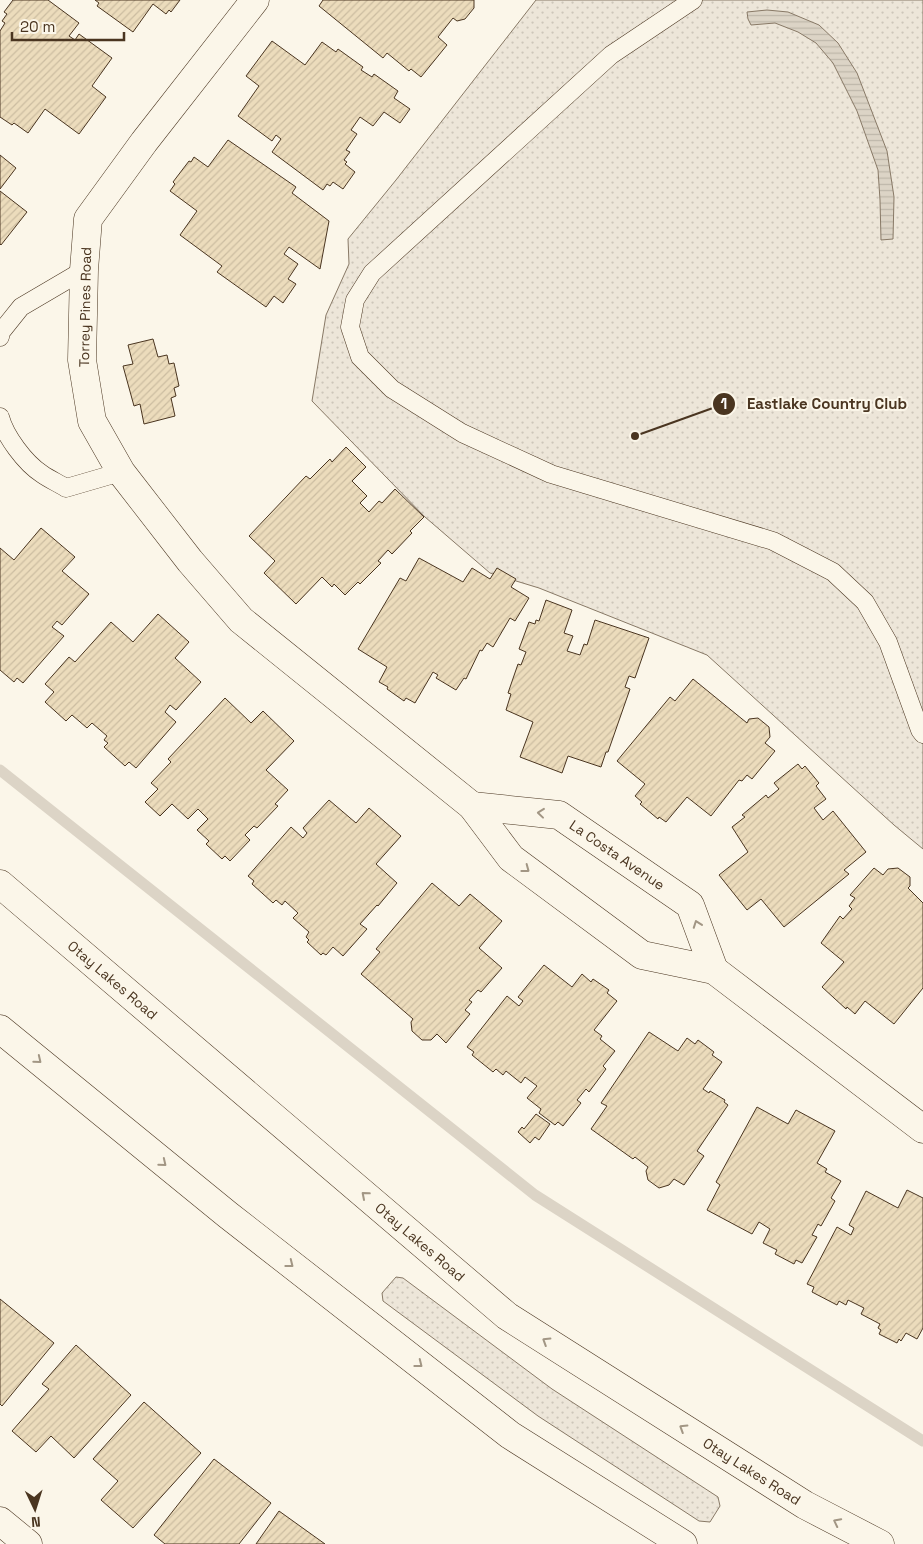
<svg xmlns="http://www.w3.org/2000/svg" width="923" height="1544" viewBox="0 0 923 1544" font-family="'Space Grotesk',sans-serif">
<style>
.grass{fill:url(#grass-dots);stroke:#887966}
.water{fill:url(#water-rules);stroke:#887966}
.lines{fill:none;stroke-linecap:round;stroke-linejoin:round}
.stream{stroke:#dcd4c6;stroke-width:11}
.building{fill:url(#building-hatch);stroke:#4a3520}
.lane-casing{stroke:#4a3520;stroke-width:19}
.street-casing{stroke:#4a3520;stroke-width:29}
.primary-casing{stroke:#4a3520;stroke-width:29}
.lane{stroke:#fbf6e9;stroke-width:18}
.street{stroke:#fbf6e9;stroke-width:28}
.primary{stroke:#fbf6e9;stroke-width:28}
.oneway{stroke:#a29684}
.labels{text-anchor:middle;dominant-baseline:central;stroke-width:4;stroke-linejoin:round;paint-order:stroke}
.street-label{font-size:14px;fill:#4a3520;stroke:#fbf6e9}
.leader{fill:none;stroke:#4a3520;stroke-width:2}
.callout-dot{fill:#4a3520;stroke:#fbf6e9;stroke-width:2}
.mark-label{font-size:15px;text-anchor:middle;font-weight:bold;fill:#fff}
.callout-label{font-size:15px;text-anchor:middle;font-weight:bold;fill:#4a3520;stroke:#fbf6e9;stroke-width:4;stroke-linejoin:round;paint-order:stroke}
</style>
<defs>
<pattern id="grass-dots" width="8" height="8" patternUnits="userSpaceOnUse" patternTransform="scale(1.25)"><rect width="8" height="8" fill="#ede6d9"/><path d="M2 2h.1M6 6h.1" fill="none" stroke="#cdc6ba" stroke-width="1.8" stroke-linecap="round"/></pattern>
<pattern id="water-rules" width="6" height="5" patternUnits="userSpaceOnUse" patternTransform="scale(1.25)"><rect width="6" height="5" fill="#dcd4c6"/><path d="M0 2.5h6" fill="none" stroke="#beb7aa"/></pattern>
<pattern id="building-hatch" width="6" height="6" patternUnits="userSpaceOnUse" patternTransform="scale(1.25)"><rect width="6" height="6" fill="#ecdcbc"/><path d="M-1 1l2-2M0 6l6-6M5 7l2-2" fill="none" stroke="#ccbda1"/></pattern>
</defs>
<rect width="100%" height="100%" fill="#fbf6e9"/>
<g class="grass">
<polygon points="536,0 923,0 923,849 894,825 707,655 539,588 490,573 425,517 312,401 326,315 349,264 348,239 396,180"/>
<polygon points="396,1277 403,1278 552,1389 718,1497 720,1506 710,1522 699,1521 538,1416 383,1301 382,1293"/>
</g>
<polygon class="water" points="767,10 788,12 819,25 838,43 857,73 887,151 894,197 893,239 881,240 880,200 878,170 857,111 833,63 816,43 798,32 775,23 751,25 748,19 747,12"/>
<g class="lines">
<polyline class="stream" points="0,770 535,1195 923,1441"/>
</g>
<g class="building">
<polygon points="13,0 48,0 79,23 69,36 75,40 79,34 112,58 92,86 106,97 79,134 45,109 28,133 14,123 12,125 0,117 0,31 5,23 2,21 7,14 4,12"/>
<polygon points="95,0 180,0 171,12 169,10 166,14 153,4 133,32 97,6 99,3"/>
<polygon points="323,0 474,0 474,8 465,19 457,21 453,18 438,37 447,45 421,77 411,69 409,71 387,53 383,58 319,6"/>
<polygon points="272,41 305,65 322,42 336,52 338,49 363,67 361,70 372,77 374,74 398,91 394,98 410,109 400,123 384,112 373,126 360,117 351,130 357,134 346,150 350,152 344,160 347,162 345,164 355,172 343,189 333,182 330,186 327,184 323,190 272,152 281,139 276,135 272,141 238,116 259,86 246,76"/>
<polygon points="228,140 296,187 292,193 329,221 320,269 289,247 284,254 298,264 288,279 296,284 283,303 274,296 266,307 217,272 222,266 180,235 197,211 170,191 175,184 173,182 189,161 191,162 194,157 208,167"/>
<polygon points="0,155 16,168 0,189"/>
<polygon points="0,191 27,212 1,245 0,244"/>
<polygon points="153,339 158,357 167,355 169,364 174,363 179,386 174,388 176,396 171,398 175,416 144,424 140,404 134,406 123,366 133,364 128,345"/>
<polygon points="346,447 366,467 352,481 367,496 360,503 369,512 379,501 382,503 395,489 424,517 410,531 412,533 392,554 388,550 378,561 381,563 360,584 358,582 345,595 334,584 332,587 322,577 296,604 264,573 275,561 249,536 306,476 310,479 330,459 332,462"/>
<polygon points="41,528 75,557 62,571 89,594 62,625 57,621 52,627 64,636 23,683 17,678 14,682 0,670 0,548 14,560"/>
<polygon points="419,558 463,582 472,568 490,579 497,568 516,579 511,587 529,598 515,621 510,618 493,647 487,643 482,651 480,650 466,679 464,678 456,690 436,678 438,675 433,672 415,703 406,698 404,701 387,689 388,687 379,682 387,667 358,649 400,578 406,581"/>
<polygon points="546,600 572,610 564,633 573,636 567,651 580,655 584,644 587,645 595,620 649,638 635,678 629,676 625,687 630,689 608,752 606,752 601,767 568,756 562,773 520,757 533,722 506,710 511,694 508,693 518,664 521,665 526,652 519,649 529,622 535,624 536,620 539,621"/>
<polygon points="158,614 189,642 175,658 201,682 176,710 170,705 165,712 176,722 136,768 129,762 125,766 104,747 108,743 104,740 107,736 92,723 87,728 72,715 66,721 45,702 54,692 45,684 69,657 75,662 111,622 133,642"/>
<polygon points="693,679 747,723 749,719 758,718 769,727 770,737 765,743 775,751 752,779 747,775 742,781 739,780 711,816 687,797 666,822 659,817 658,819 640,804 642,802 635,796 645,784 617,761 670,697 675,701"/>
<polygon points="225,698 251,723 263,711 294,741 266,770 288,790 275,804 278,806 257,828 254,826 245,835 250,840 230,861 225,856 222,859 206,844 209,841 197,830 208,819 198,809 188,819 172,804 160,816 145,802 158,789 151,783 171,762 168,759"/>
<polygon points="798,764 802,769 805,766 819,783 816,786 826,799 814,808 823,820 833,811 866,852 844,870 849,874 784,927 761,899 747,910 719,875 748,852 732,827 745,817 742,815 766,795 768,798 779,789 774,783"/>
<polygon points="329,800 356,823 369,808 401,836 376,864 397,883 378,906 377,905 360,924 367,929 343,956 333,947 326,955 323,953 321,955 307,942 309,940 306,937 309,932 293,918 298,913 285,901 282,905 276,900 273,903 252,884 254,881 248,876 291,827 303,838 307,833 303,828"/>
<polygon points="874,868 883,875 888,869 898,868 910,877 910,886 908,888 923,903 923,988 894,1024 865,1001 855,1014 847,1007 846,1009 822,987 844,962 821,943 840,916 843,919 852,909 849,906 855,898 850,895"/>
<polygon points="432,883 459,906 470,894 502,921 479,948 502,968 481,992 478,990 469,1000 472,1002 465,1010 470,1014 446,1043 437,1034 431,1040 422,1040 412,1031 411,1022 413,1019 361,974 380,952 376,949"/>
<polygon points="544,965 572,987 582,974 591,982 593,979 609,990 607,993 617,1001 594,1030 602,1036 600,1039 615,1051 603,1066 606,1069 589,1092 586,1089 577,1100 581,1103 563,1126 558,1122 555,1125 539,1113 541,1109 527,1098 537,1086 525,1077 521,1083 506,1071 503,1075 496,1069 493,1072 472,1055 474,1052 467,1047 507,996 519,1006 523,1001 518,997"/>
<polygon points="649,1032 678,1051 687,1038 695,1044 698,1040 714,1052 712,1055 722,1062 703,1089 709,1093 710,1091 725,1100 724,1102 728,1105 697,1151 704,1156 684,1185 674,1179 669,1185 659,1188 648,1180 646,1171 648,1167 635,1157 633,1159 591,1129 607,1106 601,1103"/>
<polygon points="757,1107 788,1124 796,1110 835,1131 817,1163 827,1169 825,1172 841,1181 831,1198 835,1201 821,1226 818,1224 812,1235 817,1237 802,1263 796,1260 794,1264 775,1254 777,1250 763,1243 770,1229 759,1222 752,1234 707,1210 720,1185 716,1182"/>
<polygon points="536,1114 550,1124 539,1140 535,1137 530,1143 518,1132 522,1127 524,1129"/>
<polygon points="907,1190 923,1198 923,1328 917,1339 906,1333 901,1341 899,1339 897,1343 879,1334 881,1330 878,1328 880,1324 861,1314 864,1308 848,1300 846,1305 839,1301 837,1305 812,1292 814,1287 807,1284 837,1227 851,1235 854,1228 849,1225 866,1191 898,1208"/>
<polygon points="0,1299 54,1343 2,1406 0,1404"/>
<polygon points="76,1345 131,1395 74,1458 51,1436 36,1452 12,1431 49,1389 42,1384"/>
<polygon points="144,1402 201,1453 133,1528 101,1500 118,1481 93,1459"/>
<polygon points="214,1459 271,1503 239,1544 165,1544 154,1535"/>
<polygon points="279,1511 325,1544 256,1544"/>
</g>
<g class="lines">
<defs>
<g id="lane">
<polyline points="693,0 611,55 372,273 355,300 350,327 360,357 392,389 462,433 551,474 773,541 833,572 865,602 888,642 920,730 923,734"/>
<polyline points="0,337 1,332 21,307 84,270"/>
<path d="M0,417C5,436 25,463 42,474C49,479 58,483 66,488L121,472"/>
</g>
<g id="street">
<polyline points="255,0 144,142 88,219 84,270 82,360 92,421 121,472 190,561 241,620 472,806 511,858 642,955 714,970 923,1129"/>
<path id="s1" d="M472,806L559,815L690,905L714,970"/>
<polyline points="0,1521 28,1544"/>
</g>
<g id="primary">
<path id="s2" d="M0,884L507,1316L805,1505L880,1544"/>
<polyline points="0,1029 228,1215 510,1435 683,1544"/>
</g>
</defs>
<use href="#lane" class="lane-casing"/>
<use href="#street" class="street-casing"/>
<use href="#primary" class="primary-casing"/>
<use href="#lane" class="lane"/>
<use href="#street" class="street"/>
<use href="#primary" class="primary"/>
</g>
<defs><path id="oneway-chevron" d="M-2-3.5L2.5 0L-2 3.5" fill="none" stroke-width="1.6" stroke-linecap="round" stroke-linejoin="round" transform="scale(1.25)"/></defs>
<g class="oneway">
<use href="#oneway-chevron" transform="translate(541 813) rotate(-174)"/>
<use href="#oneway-chevron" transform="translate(526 869) rotate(37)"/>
<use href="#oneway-chevron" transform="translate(697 924) rotate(-110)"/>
<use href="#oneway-chevron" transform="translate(38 1060) rotate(39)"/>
<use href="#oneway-chevron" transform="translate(163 1163) rotate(39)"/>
<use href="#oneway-chevron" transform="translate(365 1195) rotate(-139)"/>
<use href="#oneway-chevron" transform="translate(290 1264) rotate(38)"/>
<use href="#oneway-chevron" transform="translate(546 1341) rotate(-148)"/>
<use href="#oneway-chevron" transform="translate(419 1364) rotate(38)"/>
<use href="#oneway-chevron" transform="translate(683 1428) rotate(-148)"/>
<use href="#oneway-chevron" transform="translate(837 1522) rotate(-153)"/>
</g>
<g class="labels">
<g class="street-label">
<text transform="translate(85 307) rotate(-89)">Torrey Pines Road</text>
<text stroke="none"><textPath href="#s1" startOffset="158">La Costa Avenue</textPath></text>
<text stroke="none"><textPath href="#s2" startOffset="148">Otay Lakes Road</textPath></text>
<text stroke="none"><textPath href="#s2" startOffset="552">Otay Lakes Road</textPath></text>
<text stroke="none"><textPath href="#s2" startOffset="956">Otay Lakes Road</textPath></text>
</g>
</g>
<path class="leader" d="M635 436L724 404"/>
<g class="callout-dot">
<circle cx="635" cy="436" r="5"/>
<circle cx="724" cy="404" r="12"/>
</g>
<g class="mark-label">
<text x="724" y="409">1</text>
</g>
<g class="callout-label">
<text x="827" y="409">Eastlake Country Club</text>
</g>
<g transform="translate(35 1509) rotate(176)" stroke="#fbf6e9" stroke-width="4" paint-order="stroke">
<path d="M0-4L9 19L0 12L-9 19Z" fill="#4a3520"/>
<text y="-8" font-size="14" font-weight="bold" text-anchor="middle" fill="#4a3520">N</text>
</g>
<path d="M12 32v8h112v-8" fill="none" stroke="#4a3520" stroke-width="2.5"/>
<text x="20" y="32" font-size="15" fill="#4a3520" stroke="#fbf6e9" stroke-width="4" paint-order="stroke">20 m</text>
</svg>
